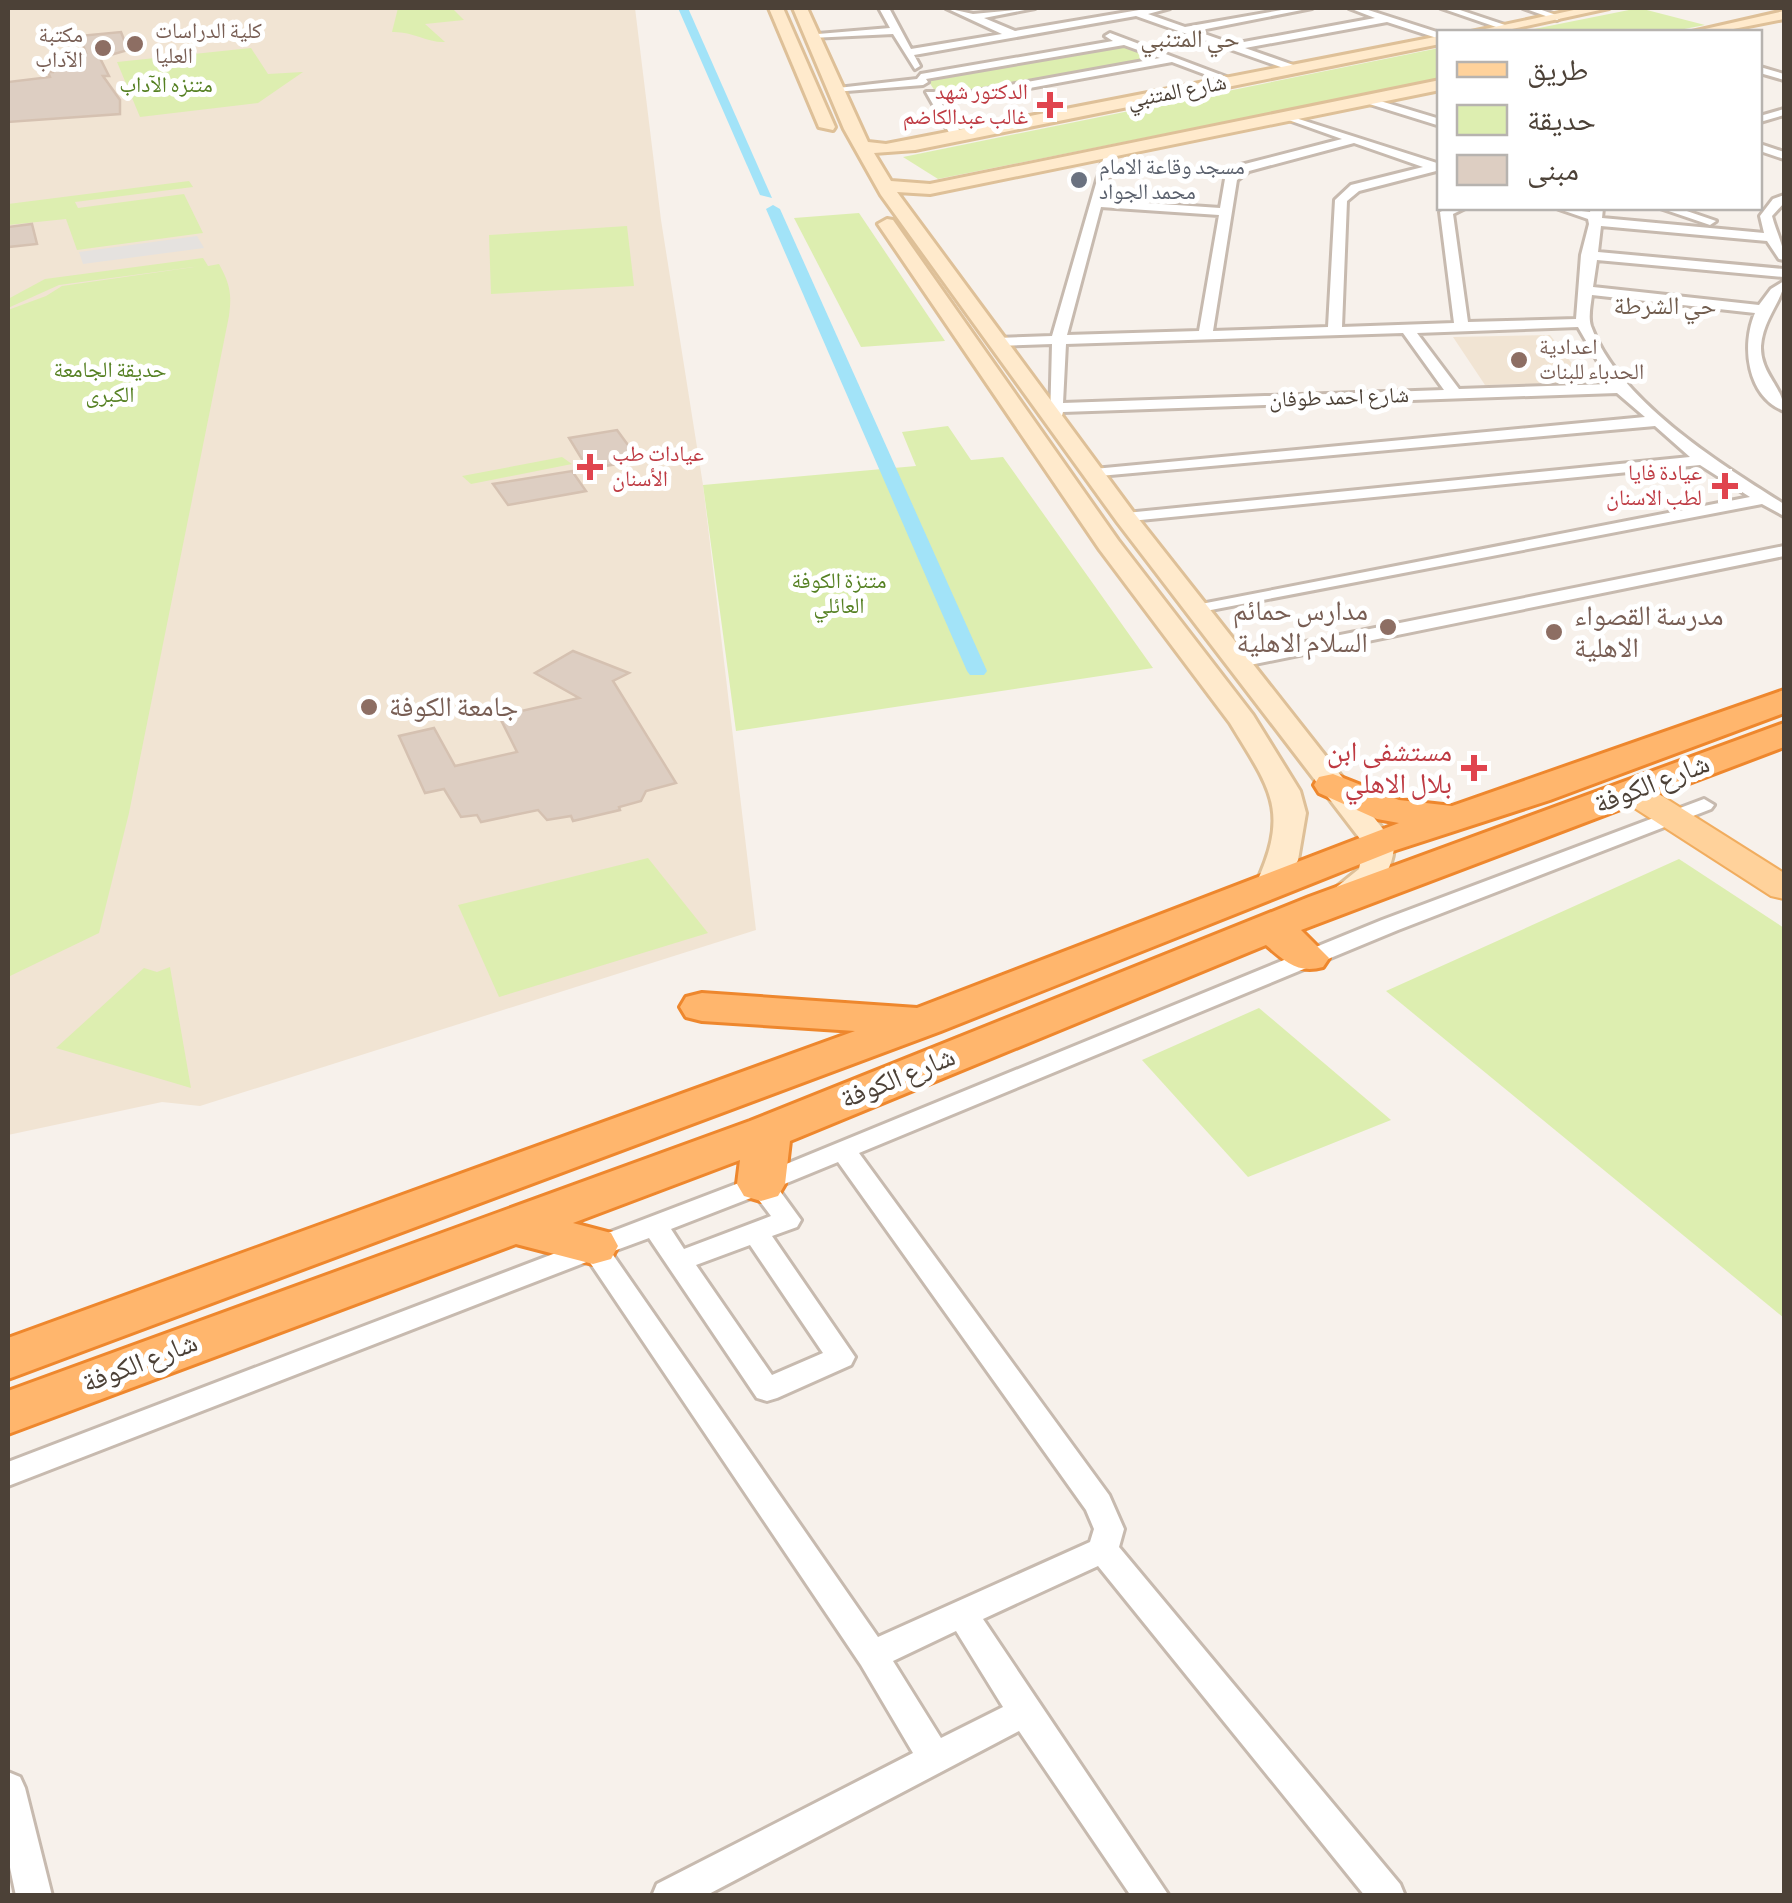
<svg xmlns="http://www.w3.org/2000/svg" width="1792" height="1903" viewBox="0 0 1792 1903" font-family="'Sofia Sans Condensed','Noto Naskh Arabic',sans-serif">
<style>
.education{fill:#f1e4d3}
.green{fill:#ddeeb0}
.parking{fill:#e5e2df}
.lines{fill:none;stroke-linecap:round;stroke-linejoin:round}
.canal{fill:#a2e3f8;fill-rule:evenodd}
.building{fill:#ddcec2;stroke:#d5c1b1;stroke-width:2.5}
.street-casing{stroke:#c7baaf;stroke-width:6}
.secondary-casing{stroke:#dec098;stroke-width:6}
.primary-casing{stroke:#f1ad5f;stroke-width:4}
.highway-casing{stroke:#ee872d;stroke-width:6}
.street{fill:#fff;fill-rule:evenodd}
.secondary{fill:#ffeacc;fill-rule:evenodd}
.primary{fill:#ffd29b;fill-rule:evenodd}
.highway{fill:#ffb66d;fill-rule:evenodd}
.education-dot{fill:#8d6e63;stroke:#fff;stroke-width:4}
.health-dot{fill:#e0444e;stroke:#fff;stroke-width:4}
.worship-dot{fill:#6b7280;stroke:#fff;stroke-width:4}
.labels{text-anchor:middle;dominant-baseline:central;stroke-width:10;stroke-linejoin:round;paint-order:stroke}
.far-education-label{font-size:22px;fill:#785e54;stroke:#fff;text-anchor:start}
.far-park-label{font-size:22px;fill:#558022;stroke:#fff}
.far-health-label{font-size:22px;fill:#be3a42;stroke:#fff;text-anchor:end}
.far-street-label{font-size:22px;fill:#4c4137;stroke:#fff}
.far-worship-label{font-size:22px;fill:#5b616d;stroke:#fff;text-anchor:start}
.far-neighbourhood-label{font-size:25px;fill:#705c4d;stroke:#fff}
.education-label{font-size:28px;fill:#785e54;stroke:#fff;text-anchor:start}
.health-label{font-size:28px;fill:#be3a42;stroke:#fff;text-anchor:end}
.street-label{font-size:28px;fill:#4c4137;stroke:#fff}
</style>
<rect width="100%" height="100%" fill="#f7f1eb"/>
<g class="education">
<polygon points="8,8 635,8 661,220 703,485 756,930 200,1106 162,1102 8,1135"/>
<polygon points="1550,335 1587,383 1485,385 1453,337"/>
</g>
<g class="green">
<path d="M398,8H452L464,20L425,24L445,42C428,43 412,31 392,32Z"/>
<polygon points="1639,8 1705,25 1669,32 1519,32"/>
<polygon points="1118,45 1162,60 941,100 927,79"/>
<polygon points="251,48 268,74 303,72 258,103 140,117 117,62"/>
<polygon points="1439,48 1439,79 938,179 903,157"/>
<polygon points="189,181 193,187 75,202 78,208 184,194 203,233 77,250 66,219 8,225 8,204"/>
<polygon points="859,213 945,341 861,347 794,218"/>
<polygon points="627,226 634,286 491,294 489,235"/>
<path d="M203,258L208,266L219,264C230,284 232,294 229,316L129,813L99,933L8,977V310L46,296L62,286L201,266L59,285L8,308V299L45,279Z"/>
<polygon points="948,426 971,460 1003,457 1153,668 736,731 703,485 916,466 902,432"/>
<polygon points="562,457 572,464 471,484 462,476"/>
<polygon points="648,858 708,933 499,997 458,905"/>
<polygon points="1679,859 1784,928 1784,1318 1386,991"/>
<polygon points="170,967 191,1088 56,1048 144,968 157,972"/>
<polygon points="1259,1008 1391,1120 1248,1177 1142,1060"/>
</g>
<polygon class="parking" points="197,236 204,248 83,264 79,252"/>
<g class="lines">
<g class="canal">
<polygon points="678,8 688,8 772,198 760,195"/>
<polygon points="773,205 780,209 987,671 984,675 970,675 967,671 766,209"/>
</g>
</g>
<g class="building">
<polygon points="121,32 128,50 100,58 109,76 103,76 120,100 120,114 8,122 8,82 50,77 48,72 53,72 55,58 86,53 79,36"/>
<polygon points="32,224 37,244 8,247 8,227"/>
<polygon points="617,430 639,460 588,469 569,438"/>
<polygon points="572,471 586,491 508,505 493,484"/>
<polygon points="573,651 629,673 613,681 676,783 646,791 641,801 619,807 620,810 573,821 571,816 547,820 538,810 481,822 477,815 461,817 444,789 425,793 399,736 434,728 455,766 517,752 499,716 579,698 535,673"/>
</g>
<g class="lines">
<defs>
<g id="street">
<polygon points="879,8 889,8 911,49 1002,34 946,8 973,14 1035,8 984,18 1015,31 1151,8 1170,8 1148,14 1185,27 1293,8 1312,8 1196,31 1233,44 1375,18 1349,8 1362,8 1440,33 1440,39 1387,22 1245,48 1299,67 1295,72 1136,16 914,55 920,66 915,69 893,34 811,38 806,35 890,28"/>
<polygon points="1441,8 1454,8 1511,27 1502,29"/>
<polygon points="1523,8 1536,8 1562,17 1557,20"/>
<polygon points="1110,33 1237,81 1228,83 1172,62 942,104 963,136 957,139 951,136 926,92 934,92 938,98 1160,58 1124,45 926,79 928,82 923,85 834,92 829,89 917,79 921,74 1113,41 1105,36"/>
<polygon points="1760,67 1784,74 1784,80 1760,73"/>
<polygon points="1367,97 1440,119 1440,126 1363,102"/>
<polygon points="1784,109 1784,115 1760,122 1760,116"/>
<path d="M1283,114L1440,164V170L1359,191L1347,201L1342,327L1454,323L1440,212L1448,208H1465L1453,214L1468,322L1576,319L1581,255L1589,224L1588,219L1556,208L1590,212L1591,208H1603L1602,218L1764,233L1760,216L1773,199L1784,195V203L1772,216C1776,232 1784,245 1784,260L1779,259L1767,241L1601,226L1598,252L1784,269V277L1597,260L1593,287L1759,305L1771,289L1784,281C1784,299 1763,318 1761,346C1760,374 1784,387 1784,411C1747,396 1741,346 1755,313L1592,295C1591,304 1588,317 1591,326C1618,400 1720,464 1784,504V516L1762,504L1190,614V606L1196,605L1750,497L1700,465L1120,522V514L1126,513L1690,457L1655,426L1088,477L1086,474L1094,469L1645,417L1617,393L1063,412L1060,423H1050L1052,344L997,346L990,342L997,338L1052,336L1106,149L1116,151L1103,200L1220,208L1225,179L1241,165L1342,139L1283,118ZM1354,143L1423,167L1351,185L1335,200L1328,327L1213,331L1237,180L1249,171ZM1101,207L1219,215L1199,331L1067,335ZM1578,327L1611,384L1459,389L1417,333ZM1403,333L1444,390L1063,403L1066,344Z"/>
<polygon points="1760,144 1784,152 1784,159 1760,151"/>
<polygon points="1660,208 1678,208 1716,221 1710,225"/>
<polygon points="1784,546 1784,556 1240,667 1231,661 1240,655"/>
<path d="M1704,799L1714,805L1711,809L1398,930L859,1153L1109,1495L1124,1529L1119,1547L1400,1884L1405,1896H1365L1098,1566L983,1619L1169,1896H1131L1019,1731L705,1896H652L657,1884L913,1753L861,1665L589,1261L8,1486V1462L752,1178L1382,920ZM838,1162L1086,1510L1094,1529L1090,1542L878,1637L611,1252L649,1238L757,1398L767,1401L777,1398L851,1365L855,1357L772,1236L797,1227L801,1220L777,1187ZM756,1196L771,1216L684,1249L671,1229ZM750,1245L823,1353L772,1375L696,1265ZM956,1631L1003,1707L941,1738L893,1661Z"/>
<polygon points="8,1772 20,1777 25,1788 52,1896 16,1896 8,1858"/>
</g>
<g id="secondary">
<polygon points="769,8 783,8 835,127 833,130 819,127"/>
<path d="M793,8H807L868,142L886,144L1440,36V44L915,150L874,153L891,181L930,184L1440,80V90L930,194L897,192L1134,513L1394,843C1395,876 1362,913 1328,905L1323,898L1359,869L1364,844L1118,523L881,195L844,129Z"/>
<polygon points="1583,8 1609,8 1498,32 1471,32"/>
<polygon points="1784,11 1784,19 1718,32 1692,32"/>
<path d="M887,219L893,220L1118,540L1253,715L1300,791L1306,813L1298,860L1282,893H1260L1255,886C1291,810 1270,789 1230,723L1100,550L878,224Z"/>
</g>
<polygon id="primary" points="1631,781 1643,784 1784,873 1784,899 1771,896 1619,798 1614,791 1619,784"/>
<g id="highway">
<polygon points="1784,690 1784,713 1550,800 1393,851 941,1031 8,1379 8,1338 855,1031 702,1021 686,1017 680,1007 686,997 702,993 917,1008 1399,823 1377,819 1319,793 1314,785 1319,777 1333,774 1399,800 1452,806"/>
<path d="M1784,723V747L1301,930L1329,958L1323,967C1297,974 1285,961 1266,945L790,1141L785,1184L778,1196L761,1201L744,1196L737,1184L740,1160L573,1223L611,1233L618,1246L611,1259L593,1264L516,1244L8,1434V1391L750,1121L1309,897Z"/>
</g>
</defs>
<use href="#street" class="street-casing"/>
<use href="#secondary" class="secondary-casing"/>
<use href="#primary" class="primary-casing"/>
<use href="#highway" class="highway-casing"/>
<use href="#street" class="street"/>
<use href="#secondary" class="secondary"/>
<use href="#primary" class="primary"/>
<use href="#highway" class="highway"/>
</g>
<g class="education-dot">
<circle cx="135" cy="44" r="10"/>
<circle cx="103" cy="48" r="10"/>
<circle cx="1519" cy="360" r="10"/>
<circle cx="1388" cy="627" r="10"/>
<circle cx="1554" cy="632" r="10"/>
<circle cx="369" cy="707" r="10"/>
</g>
<g class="health-dot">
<path d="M1045 90h10v10h10v10h-10v10h-10v-10h-10v-10h10z"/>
<path d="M585 452h10v10h10v10h-10v10h-10v-10h-10v-10h10z"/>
<path d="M1720 471h10v10h10v10h-10v10h-10v-10h-10v-10h10z"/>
<path d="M1469 753h10v10h10v10h-10v10h-10v-10h-10v-10h10z"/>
</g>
<circle class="worship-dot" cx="1079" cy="180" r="10"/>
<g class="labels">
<g class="far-education-label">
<text x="155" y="31">كلية الدراسات<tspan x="155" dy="25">العليا</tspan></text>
<text x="83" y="35" text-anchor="end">مكتبة<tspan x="83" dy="25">الآداب</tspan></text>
<text x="1539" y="347">اعدادية<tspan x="1539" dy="25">الحدباء للبنات</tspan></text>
</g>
<g class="far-park-label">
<text x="166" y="85">متنزه الآداب</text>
<text x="110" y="370">حديقة الجامعة<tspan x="110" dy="25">الكبرى</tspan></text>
<text x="839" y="581">متنزة الكوفة<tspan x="839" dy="25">العائلي</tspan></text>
</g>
<g class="far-health-label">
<text x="1028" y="92">الدكتور شهد<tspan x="1028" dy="25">غالب عبدالكاضم</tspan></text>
<text x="612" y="454" text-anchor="start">عيادات طب<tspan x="612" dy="25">الأسنان</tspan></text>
<text x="1702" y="473">عيادة فايا<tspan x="1702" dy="25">لطب الاسنان</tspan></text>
</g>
<g class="far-street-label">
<text transform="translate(1177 92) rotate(-11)">شارع المتنبي</text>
<text transform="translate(1339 398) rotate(-2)">شارع احمد طوفان</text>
</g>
<g class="far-worship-label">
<text x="1099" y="167">مسجد وقاعة الامام<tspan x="1099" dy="25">محمد الجواد</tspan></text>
</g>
<g class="far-neighbourhood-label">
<text x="1190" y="39">حي المتنبي</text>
<text x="1665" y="306">حي الشرطة</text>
</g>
<g class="education-label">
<text x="1368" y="611" text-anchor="end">مدارس حمائم<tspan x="1368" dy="32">السلام الاهلية</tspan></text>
<text x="1574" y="616">مدرسة القصواء<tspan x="1574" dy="32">الاهلية</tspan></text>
<text x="389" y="707">جامعة الكوفة</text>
</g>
<g class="health-label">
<text x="1452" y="752">مستشفى ابن<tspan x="1452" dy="32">بلال الاهلي</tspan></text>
</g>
<g class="street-label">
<text transform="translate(1652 784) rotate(-21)">شارع الكوفة</text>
<text transform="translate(898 1078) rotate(-22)">شارع الكوفة</text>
<text transform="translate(140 1363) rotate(-21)">شارع الكوفة</text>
</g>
</g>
<rect width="1792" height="1903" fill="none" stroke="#4c4137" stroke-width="20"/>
<rect x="1437" y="30" width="325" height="180" fill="#ffffff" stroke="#b7b3af" stroke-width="2.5"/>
<rect x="1457" y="62" width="50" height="15" fill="#ffd29b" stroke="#b7b3af" stroke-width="2.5"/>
<text x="1527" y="80" font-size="30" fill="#4c4137">طريق</text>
<rect x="1457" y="105" width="50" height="30" fill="#ddeeb0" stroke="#b7b3af" stroke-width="2.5"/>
<text x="1527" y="130" font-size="30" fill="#4c4137">حديقة</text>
<rect x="1457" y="155" width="50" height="30" fill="#ddcec2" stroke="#b7b3af" stroke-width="2.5"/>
<text x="1527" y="180" font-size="30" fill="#4c4137">مبنى</text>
</svg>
